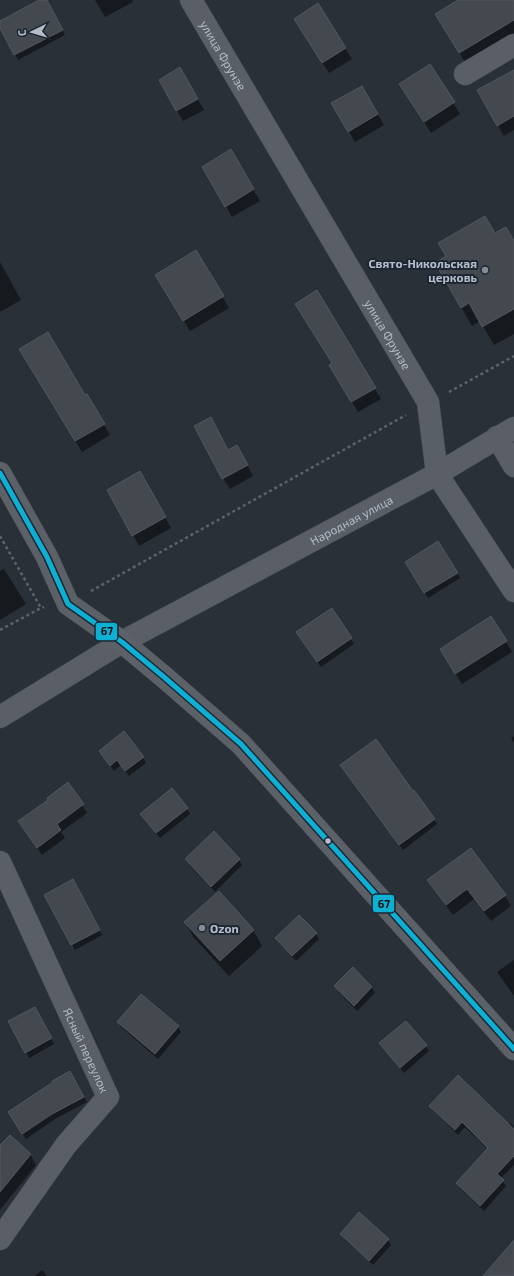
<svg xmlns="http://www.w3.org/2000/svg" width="514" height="1276" viewBox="0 0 514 1276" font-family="'Exo 2',sans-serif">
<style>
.shadow{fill:#0007}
.building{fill:#444950;stroke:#52575f}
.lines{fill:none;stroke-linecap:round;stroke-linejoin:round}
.minor-casing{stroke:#484c53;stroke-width:23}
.major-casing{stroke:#484c55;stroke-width:23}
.path{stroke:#5d636a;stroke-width:2.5;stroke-dasharray:3 3;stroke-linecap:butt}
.minor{stroke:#5a5e66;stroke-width:22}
.major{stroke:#5c6168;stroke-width:22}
.bus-1-casing{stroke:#1d2633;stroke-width:8}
.bus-1{stroke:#0dafd3;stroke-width:5}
.poi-dot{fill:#848b96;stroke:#1d2633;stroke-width:1.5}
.bus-dot{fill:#b4bcc9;stroke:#1d2633;stroke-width:1.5}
.labels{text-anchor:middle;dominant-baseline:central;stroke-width:4;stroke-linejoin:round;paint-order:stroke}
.street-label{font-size:12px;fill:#b4bcc9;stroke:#1d2633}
.poi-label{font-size:12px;font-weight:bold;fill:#b4bcc9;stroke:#1d2633;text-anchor:end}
.line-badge{stroke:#1d2633;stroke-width:1.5}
.pale-badge-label{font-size:11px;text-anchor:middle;font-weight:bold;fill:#111}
</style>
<rect width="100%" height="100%" fill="#2a3038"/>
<g class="shadow">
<polygon points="41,0 46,0 65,35 18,60 0,26 0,22"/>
<polygon points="95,0 132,0 133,2 105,17"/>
<polygon points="484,0 514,0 514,34 466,64 443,25"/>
<polygon points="301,30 345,48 352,59 329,73"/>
<polygon points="429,65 460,114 431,133 407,95"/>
<polygon points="180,69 204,110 183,121 160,80"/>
<polygon points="514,71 514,130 504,136 478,91"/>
<polygon points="361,87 384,125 355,142 333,103"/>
<polygon points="231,151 260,201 232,217 203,167"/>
<polygon points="494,234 514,243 514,334 494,345 480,321 472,326 436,263"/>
<polygon points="196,251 229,308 190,331 156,275"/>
<polygon points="0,262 21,300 0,312"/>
<polygon points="317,292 381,399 358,412 330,366 333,364"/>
<polygon points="26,360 85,397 87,396 110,435 82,452"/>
<polygon points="217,429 228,451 243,457 253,476 230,489 223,478"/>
<polygon points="140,473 171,528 139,546 133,535"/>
<polygon points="438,543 460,578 428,598 406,562"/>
<polygon points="4,569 26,604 0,620 0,571"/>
<polygon points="332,609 354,644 321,667 300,637"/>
<polygon points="506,642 512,652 462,684 447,660"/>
<polygon points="514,736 514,743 511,738"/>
<polygon points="100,751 143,757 146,763 129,776 121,765 114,771"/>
<polygon points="344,770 434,819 437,824 403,850"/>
<polygon points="68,784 87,813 61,832 65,838 42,855 24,829 49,801"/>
<polygon points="187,809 190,814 160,838 145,819"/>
<polygon points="186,859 239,860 242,865 215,892 189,865"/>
<polygon points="429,880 505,896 511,906 491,921 474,899 453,915 435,891"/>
<polygon points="76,886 102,935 75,950 46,895"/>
<polygon points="299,916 316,934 319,939 296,961 279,943 276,938"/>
<polygon points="185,922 253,930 262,946 229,976 194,938"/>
<polygon points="514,960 514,996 497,972"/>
<polygon points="353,969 372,988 375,993 357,1011 338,991 335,986"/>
<polygon points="35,1008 54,1044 29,1058 10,1022"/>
<polygon points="118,1022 178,1027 181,1032 158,1059 121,1027"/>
<polygon points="406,1022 429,1051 404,1073 381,1044"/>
<polygon points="70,1072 87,1102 55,1119 26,1139 12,1117"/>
<polygon points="431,1106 508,1125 510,1123 514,1127 514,1165 501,1178 506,1186 484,1211 460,1188 457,1183 488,1149 465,1127 458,1135 434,1111"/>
<polygon points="0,1147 30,1154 36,1165 0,1210"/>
<polygon points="341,1234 388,1240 391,1245 373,1265 344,1239"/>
<polygon points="42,1270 47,1276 35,1276"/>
</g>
<g class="building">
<polygon points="39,0 47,0 63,30 14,55 0,28 0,21"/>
<polygon points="458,0 514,0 514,20 459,53 435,14"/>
<polygon points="318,3 346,48 322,63 294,19"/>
<polygon points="430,64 455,102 424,122 399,84"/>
<polygon points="180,67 198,99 176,111 159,80"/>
<polygon points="514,70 514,116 497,126 477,90"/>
<polygon points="362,86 378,114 348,132 331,103"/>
<polygon points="231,149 254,189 225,207 202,167"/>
<polygon points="485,216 495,233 506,227 514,241 514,309 482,327 469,303 461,308 435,263 446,256 438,243"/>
<polygon points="196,250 224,296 183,321 155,275"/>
<polygon points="317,290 376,388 351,402 329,365 332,363 295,304"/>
<polygon points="48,332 85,395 87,394 105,424 75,441 19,349"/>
<polygon points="211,417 228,450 237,445 248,465 222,479 194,426"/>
<polygon points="140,471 166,517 132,536 107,490"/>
<polygon points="438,541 458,573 424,593 405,562"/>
<polygon points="332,608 352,638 317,662 296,632"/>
<polygon points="491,616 507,641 455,674 440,649"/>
<polygon points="124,731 144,757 125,771 117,760 110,766 99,751"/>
<polygon points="376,739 413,791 414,790 435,819 399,845 340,765"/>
<polygon points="68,782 84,804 57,824 61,830 37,848 18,821 48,800 47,798"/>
<polygon points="172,788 188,808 156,833 140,814"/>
<polygon points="214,831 240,859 211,887 185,859"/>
<polygon points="471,848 506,895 484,911 467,889 446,905 427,880"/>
<polygon points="73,879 100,930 71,945 44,895"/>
<polygon points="219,891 254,930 220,961 184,922"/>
<polygon points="299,915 317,933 292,956 275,938"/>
<polygon points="353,967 372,987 354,1006 334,986"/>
<polygon points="141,994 179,1026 155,1054 117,1022"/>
<polygon points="35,1007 52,1038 25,1053 8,1021"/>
<polygon points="406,1021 427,1045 400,1068 379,1043"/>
<polygon points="70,1071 84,1097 52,1114 22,1134 8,1112 53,1082 52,1081"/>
<polygon points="458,1075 514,1129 514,1156 497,1174 504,1180 480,1206 456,1183 488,1148 462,1122 455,1130 429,1106"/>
<polygon points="10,1135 31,1154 0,1192 0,1145"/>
<polygon points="359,1212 389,1239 369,1261 340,1234"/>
<polygon points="514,1240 514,1276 483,1276"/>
</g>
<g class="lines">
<defs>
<g id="minor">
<path id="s1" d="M191,0L428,402L437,474L514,591"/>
<polyline points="465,74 514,45"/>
<polyline points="497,437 514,466"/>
<path id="s2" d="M0,717L122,642L437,474L514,428"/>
<path id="s3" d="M0,862L108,1097L66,1145L0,1239"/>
</g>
<polyline id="major" points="0,473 47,557 68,604 122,642 164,677 241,744 514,1049"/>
</defs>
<use href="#minor" class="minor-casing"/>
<use href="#major" class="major-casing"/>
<g class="path">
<polyline points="449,392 514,356"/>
<polyline points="0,536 41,608"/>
<polyline points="91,591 406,415"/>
<polyline points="0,630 41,608 44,607"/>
</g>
<use href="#minor" class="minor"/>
<use href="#major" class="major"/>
<defs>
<polyline id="bus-1" points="0,473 47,557 68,604 122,642 164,677 241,744 514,1049"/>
</defs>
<use href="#bus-1" class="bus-1-casing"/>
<use href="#bus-1" class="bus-1"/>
</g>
<g class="poi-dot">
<circle cx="485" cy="270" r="4"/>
<circle cx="202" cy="928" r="4"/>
</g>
<circle class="bus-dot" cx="328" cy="841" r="3.5"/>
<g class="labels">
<g class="street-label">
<text stroke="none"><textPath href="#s1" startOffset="64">улица Фрунзе</textPath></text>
<text stroke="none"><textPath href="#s1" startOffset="388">улица Фрунзе</textPath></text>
<text stroke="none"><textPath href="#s2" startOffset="403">Народная улица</textPath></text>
<text stroke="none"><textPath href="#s3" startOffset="207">Ясный переулок</textPath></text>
</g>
<g class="poi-label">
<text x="477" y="263">Свято-Никольская<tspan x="477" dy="14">церковь</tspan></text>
<text x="210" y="928" text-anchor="start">Ozon</text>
</g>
</g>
<g class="line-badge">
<rect x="95" y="622" width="23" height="19" rx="4" fill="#0dafd3"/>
<rect x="372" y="894" width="23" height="19" rx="4" fill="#0dafd3"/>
</g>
<g class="pale-badge-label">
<text x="107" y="635">67</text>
<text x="384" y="908">67</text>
</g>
<g transform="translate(32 32) rotate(265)" stroke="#1d2633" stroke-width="3" paint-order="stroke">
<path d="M0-3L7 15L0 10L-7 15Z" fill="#b4bcc9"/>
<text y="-6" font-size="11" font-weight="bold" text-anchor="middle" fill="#b4bcc9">С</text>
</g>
</svg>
